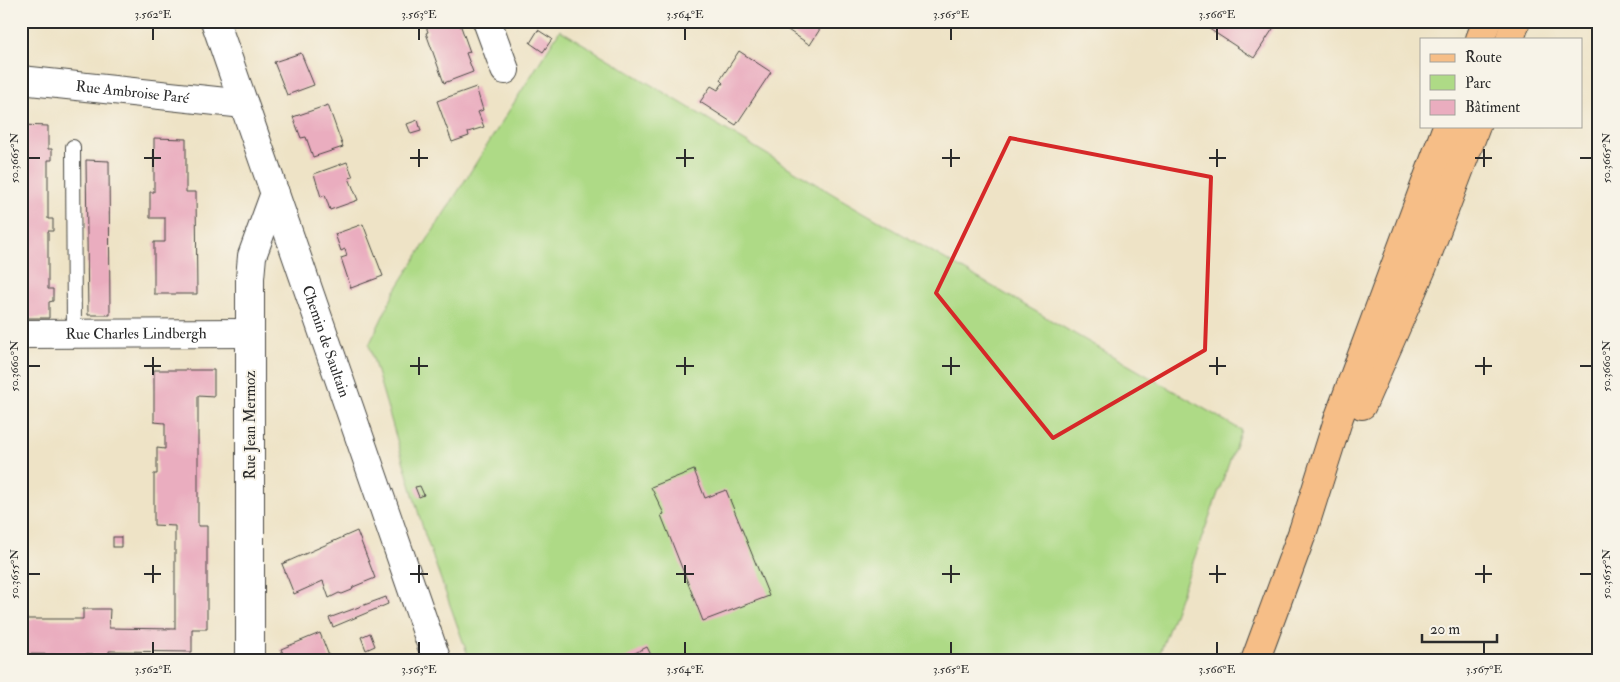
<svg xmlns="http://www.w3.org/2000/svg" width="1620" height="682" viewBox="0 0 1620 682" font-family="'IM FELL Double Pica',serif">
<style>
.green{fill:#aeda86;stroke:#6c8258}
.building{fill:#eaadbf}
.lines{fill:none;stroke-linecap:round;stroke-linejoin:round}
.service-casing{stroke:#484742;stroke-width:16}
.minor-casing{stroke:#484742;stroke-width:30}
.primary-casing{stroke:#484742;stroke-width:30}
.service{stroke:#fff;stroke-width:14}
.minor{stroke:#fff;stroke-width:28}
.primary{stroke:#f6be87;stroke-width:28}
.marked{fill:none;stroke:#d62828;stroke-width:4;stroke-linejoin:round}
.ticks{fill:none;stroke:#2b2b2b;stroke-width:2}
.labels{text-anchor:middle;dominant-baseline:central;stroke-width:4;stroke-linejoin:round;paint-order:stroke}
.street-label{font-size:15px;fill:#2b2b2b;stroke:#f7f3e8}
.neatline{fill:none;stroke:#2b2b2b;stroke-width:2}
.ticks-label{font-size:12px;text-anchor:middle;fill:#2b2b2b}
</style>
<rect width="100%" height="100%" fill="#f7f3e8"/>
<filter id="ink" filterUnits="userSpaceOnUse"><feTurbulence type="fractalNoise" baseFrequency=".02" numOctaves="2"/><feDisplacementMap in="SourceGraphic" scale="10" xChannelSelector="R" yChannelSelector="G"/><feConvolveMatrix kernelMatrix="1 2 1 2 8 2 1 2 1" color-interpolation-filters="sRGB"/></filter>
<filter id="wash" filterUnits="userSpaceOnUse"><feTurbulence type="fractalNoise" baseFrequency=".0096" numOctaves="4" result="noise"/><feDisplacementMap in="SourceGraphic" scale="20" xChannelSelector="R" yChannelSelector="G"/><feGaussianBlur stdDeviation="1.12" result="paint"/><feColorMatrix in="noise" values="0 0 0 0 0 0 0 0 0 0 0 0 0 0 0 0 0 1.4 0 .05"/><feComposite in="paint" operator="in"/></filter>
<g filter="url(#wash)">
<rect width="100%" height="100%" fill="#eee3c6"/>
<polygon class="green" points="560,30 841,199 1241,430 1157,661 470,661 425,535 369,345 395,291"/>
<g id="blocks">
<g class="building">
<polygon points="112,21 123,21 119,27"/>
<polygon points="424,21 459,21 470,52 466,53 473,72 444,83 426,33 428,32"/>
<polygon points="785,21 825,21 810,45 782,26"/>
<polygon points="1201,21 1278,21 1254,58 1200,23"/>
<polygon points="538,30 552,39 543,52 530,43"/>
<polygon points="739,51 771,72 736,125 700,102 711,86 718,90 723,83 720,80"/>
<polygon points="301,53 314,85 287,95 274,62"/>
<polygon points="476,87 483,110 478,112 484,127 468,132 469,136 452,142 437,101"/>
<polygon points="328,105 343,147 313,157 306,137 301,138 293,117"/>
<polygon points="418,120 421,131 411,134 407,124"/>
<polygon points="21,125 48,126 48,149 52,149 52,160 48,160 48,219 53,219 53,231 48,231 48,289 53,289 53,301 49,302 49,318 21,318"/>
<polygon points="154,138 186,139 186,192 196,192 197,294 154,294 154,242 165,242 165,218 150,218 150,192 154,192"/>
<polygon points="86,160 109,161 110,315 88,315"/>
<polygon points="347,162 353,177 349,178 358,200 330,210 325,195 321,197 314,174"/>
<polygon points="363,224 383,276 351,288 341,258 347,256 345,249 341,251 335,234"/>
<polygon points="154,370 214,370 214,397 198,396 198,526 207,526 207,629 192,629 192,652 109,651 109,655 21,654 21,619 83,619 83,609 110,609 109,628 175,629 175,526 154,525 154,474 157,474 157,448 165,449 165,423 154,422"/>
<polygon points="694,470 705,498 726,490 769,596 703,621 661,515 664,514 651,487"/>
<polygon points="420,486 424,495 419,497 415,487"/>
<polygon points="357,531 375,578 353,587 352,590 342,594 339,593 329,598 323,581 294,594 282,564"/>
<rect x="113" y="537" width="8" height="10"/>
<polygon points="386,597 388,604 333,627 329,618"/>
<polygon points="320,633 331,661 286,661 281,649"/>
<polygon points="370,633 375,646 366,650 361,637"/>
<polygon points="647,647 654,661 619,661"/>
</g>
</g>
</g>
<g filter="url(#ink)">
<use href="#blocks" fill-opacity="0" stroke="#484742" stroke-width="1"/>
<g class="lines">
<defs>
<polyline id="service" points="73,147 74,334"/>
<g id="minor">
<path id="s1" d="M215,21L437,661"/>
<polyline points="487,21 505,70"/>
<path id="s2" d="M21,80L244,104"/>
<path id="s3" d="M21,334L250,333"/>
<polyline points="250,661 250,278 252,256 275,193"/>
</g>
<g id="primary">
<polyline points="1480,39 1487,21"/>
<polyline points="1510,39 1516,21"/>
<polyline points="1362,405 1423,266 1476,126"/>
<polyline points="1255,661 1303,531 1339,417 1447,126"/>
</g>
</defs>
<use href="#service" class="service-casing"/>
<use href="#minor" class="minor-casing"/>
<use href="#primary" class="primary-casing"/>
<use href="#service" class="service"/>
<use href="#minor" class="minor"/>
<use href="#primary" class="primary"/>
</g>
</g>
<path class="marked" d="M1010,138L1211,177L1205,350L1053,438L936,293Z"/>
<path class="ticks" d="M153,28V40M419,28V40M685,28V40M951,28V40M1217,28V40M153,149V167M419,149V167M685,149V167M951,149V167M1217,149V167M1484,149V167M28,158H40M144,158H161M410,158H428M676,158H694M942,158H960M1209,158H1226M1475,158H1492M1580,158H1592M153,357V375M419,357V375M685,357V375M951,357V375M1217,357V375M1484,357V375M28,366H40M144,366H161M410,366H428M676,366H694M942,366H960M1209,366H1226M1475,366H1492M1580,366H1592M153,565V583M419,565V583M685,565V583M951,565V583M1217,565V583M1484,565V583M28,574H40M144,574H161M410,574H428M676,574H694M942,574H960M1209,574H1226M1475,574H1492M1580,574H1592M153,642V654M419,642V654M685,642V654M951,642V654M1217,642V654M1484,642V654"/>
<g class="labels">
<g class="street-label">
<text stroke="none"><textPath href="#s2" startOffset="112">Rue Ambroise Paré</textPath></text>
<text stroke="none"><textPath href="#s3" startOffset="115">Rue Charles Lindbergh</textPath></text>
<text stroke="none"><textPath href="#s1" startOffset="339">Chemin de Saultain</textPath></text>
<text transform="translate(250 425) rotate(-90)">Rue Jean Mermoz</text>
</g>
</g>
<rect width="1620" height="682" fill="none" stroke="#f7f3e8" stroke-width="55"/>
<rect x="1420" y="38" width="162" height="90" fill="#f7f3e8" stroke="#a5a39c"/>
<rect x="1430" y="54" width="25" height="8" fill="#f6be87" stroke="#a5a39c"/>
<text x="1465" y="62" font-size="15" fill="#2b2b2b">Route</text>
<rect x="1430" y="75" width="25" height="15" fill="#aeda86" stroke="#a5a39c"/>
<text x="1465" y="88" font-size="15" fill="#2b2b2b">Parc</text>
<rect x="1430" y="100" width="25" height="15" fill="#eaadbf" stroke="#a5a39c"/>
<text x="1465" y="112" font-size="15" fill="#2b2b2b">Bâtiment</text>
<path d="M1422 634v8h75v-8" fill="none" stroke="#2b2b2b" stroke-width="2.5"/>
<text x="1430" y="634" font-size="15" fill="#2b2b2b" stroke="#f7f3e8" stroke-width="4" paint-order="stroke">20 m</text>
<rect x="28" y="28" width="1564" height="626" class="neatline"/>
<g class="ticks-label">
<text x="153" y="18">3.562°E</text>
<text x="419" y="18">3.563°E</text>
<text x="685" y="18">3.564°E</text>
<text x="951" y="18">3.565°E</text>
<text x="1217" y="18">3.566°E</text>
<text transform="translate(14 158) rotate(-90)" y="4">50.3665°N</text>
<text transform="translate(1606 158) rotate(-90)" y="4">50.3665°N</text>
<text transform="translate(14 366) rotate(-90)" y="4">50.3660°N</text>
<text transform="translate(1606 366) rotate(-90)" y="4">50.3660°N</text>
<text transform="translate(14 574) rotate(-90)" y="4">50.3655°N</text>
<text transform="translate(1606 574) rotate(-90)" y="4">50.3655°N</text>
<text x="153" y="673">3.562°E</text>
<text x="419" y="673">3.563°E</text>
<text x="685" y="673">3.564°E</text>
<text x="951" y="673">3.565°E</text>
<text x="1217" y="673">3.566°E</text>
<text x="1484" y="673">3.567°E</text>
</g>
</svg>
